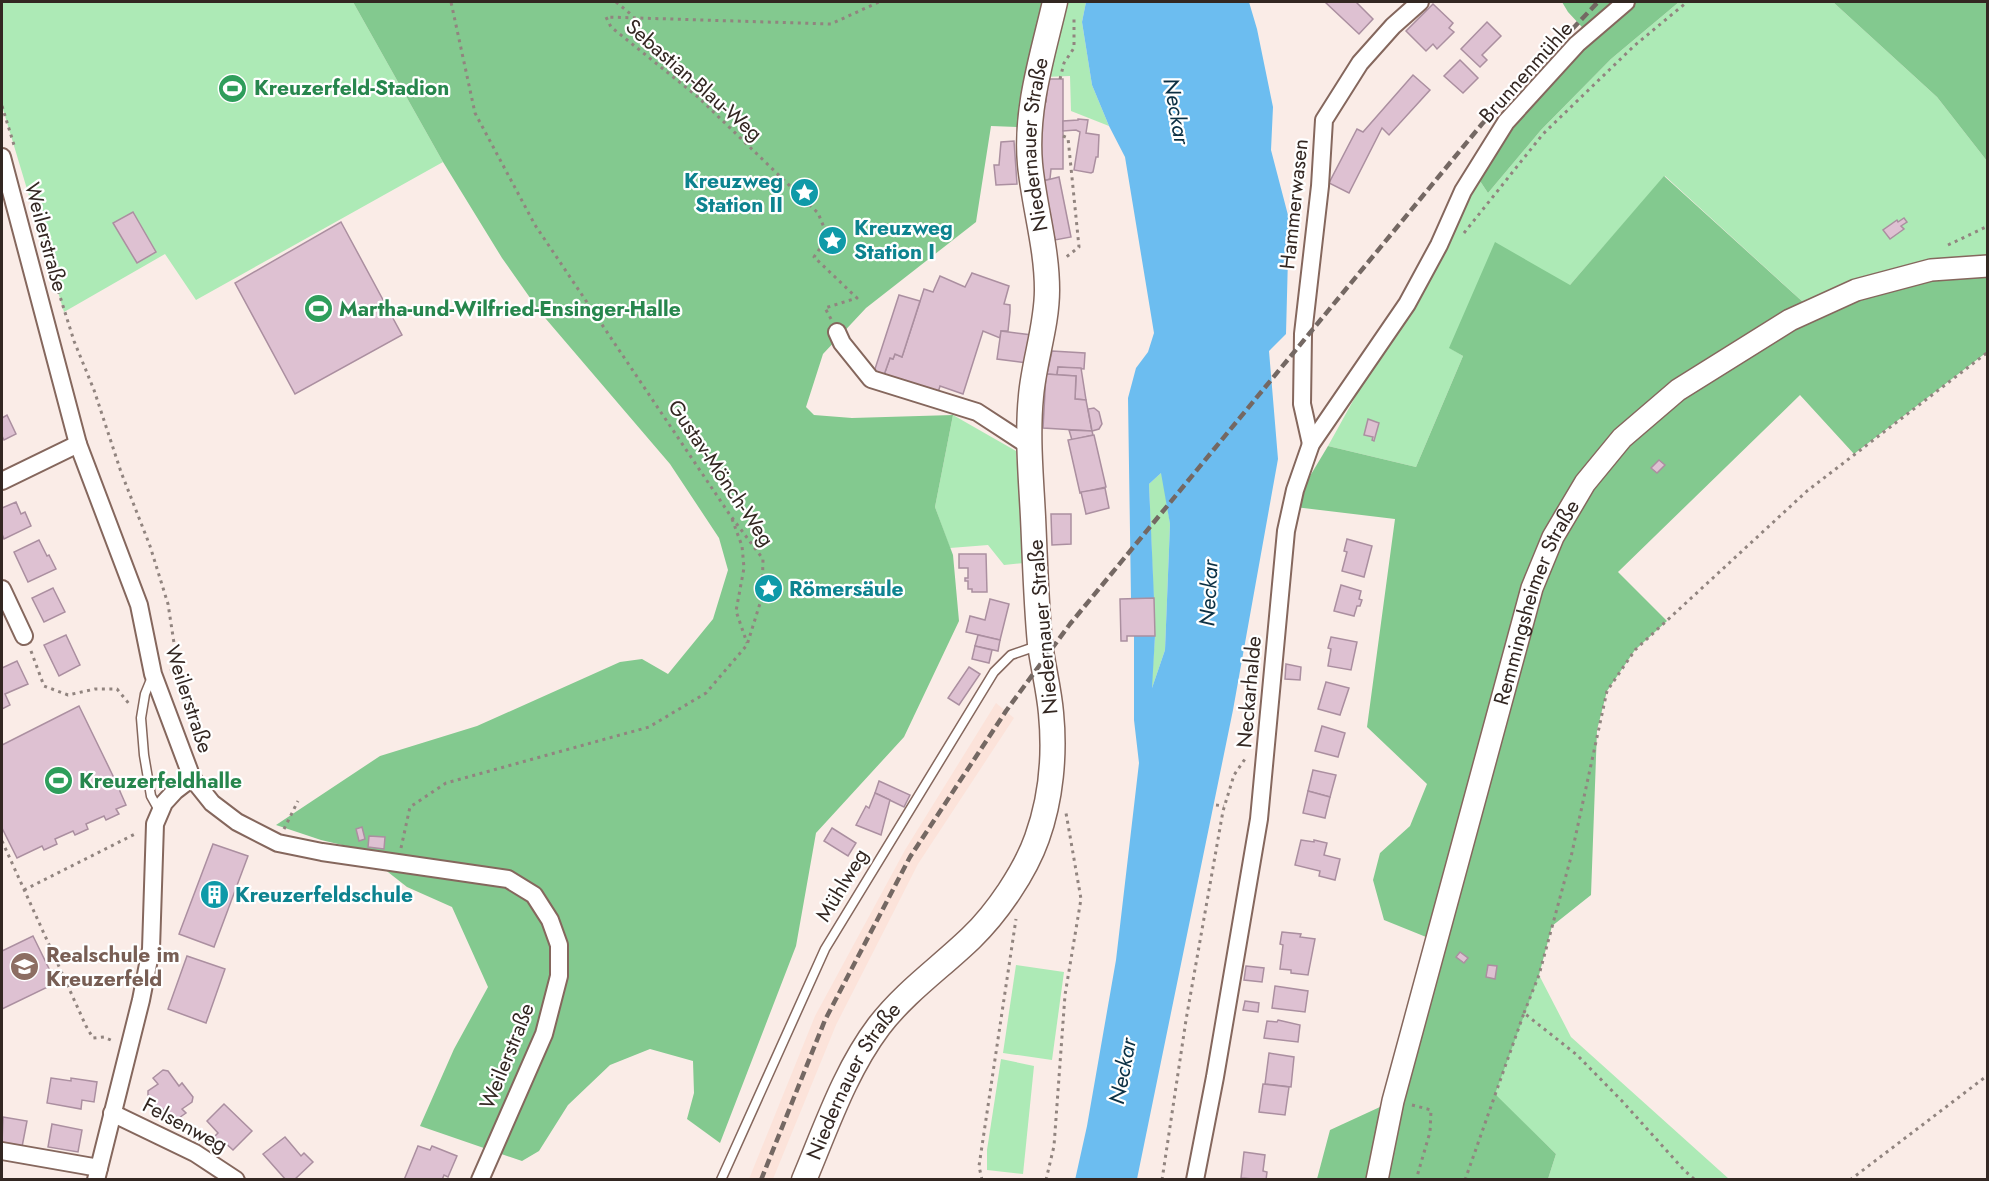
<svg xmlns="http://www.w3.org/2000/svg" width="1989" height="1181" viewBox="0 0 1989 1181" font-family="Jost,sans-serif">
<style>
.built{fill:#fce3da}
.green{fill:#adeab6}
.forest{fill:#83c98f}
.water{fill:#6cbdf0}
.building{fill:#dec1d2;stroke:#ab8fa0;stroke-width:1.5}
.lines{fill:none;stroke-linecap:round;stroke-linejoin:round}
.service-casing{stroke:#85675d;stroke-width:11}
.minor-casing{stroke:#85675d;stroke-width:20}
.tertiary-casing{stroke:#85675d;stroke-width:24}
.secondary-casing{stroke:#85675d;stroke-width:27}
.path{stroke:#91847f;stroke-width:3;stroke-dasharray:3 4.5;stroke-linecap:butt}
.service{stroke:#fff;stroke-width:8}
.minor{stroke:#fff;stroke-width:16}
.tertiary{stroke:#fff;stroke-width:21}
.secondary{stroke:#fff;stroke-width:24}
.rail{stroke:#746863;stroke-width:4.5;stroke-dasharray:9 4.5;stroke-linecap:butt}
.labels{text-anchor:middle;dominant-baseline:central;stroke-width:4.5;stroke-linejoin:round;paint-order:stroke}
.street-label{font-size:21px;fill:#332722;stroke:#fff}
.leisure-label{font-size:21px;font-weight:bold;fill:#27864d;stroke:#fff;text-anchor:start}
.culture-label{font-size:21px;font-weight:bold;fill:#0d838f;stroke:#fff;text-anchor:start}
.education-label{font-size:21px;font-weight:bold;fill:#785e54;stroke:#fff;text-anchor:start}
.water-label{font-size:22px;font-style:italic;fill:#0b3044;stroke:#fff}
</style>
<rect width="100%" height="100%" fill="#faece7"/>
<polygon class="built" points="996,703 1014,718 918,864 836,1025 773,1179 749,1179 815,1016 905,850"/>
<g class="green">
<polygon points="2,2 353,2 443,162 196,300 165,254 64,312 2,106"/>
<polygon points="1045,2 1086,2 1082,22 1092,85 1109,126 1071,111 1070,76 1045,77 1035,127 1017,127"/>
<polygon points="1679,2 1833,2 1937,97 1987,161 1987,266 1804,303 1665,176 1570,285 1450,348 1463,356 1416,467 1328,446 1369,372 1429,282 1444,247 1478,178 1488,193 1541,130 1611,59"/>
<polygon points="953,415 1016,451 1024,563 1004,565 988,545 950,548 935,507"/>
<polygon points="1162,472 1170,524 1165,650 1151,691 1155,636 1149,484"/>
<polygon points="1016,965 1064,972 1052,1060 1003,1053"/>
<polygon points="1539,975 1571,1037 1729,1179 1548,1179 1556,1154 1494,1094"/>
<polygon points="1001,1059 1034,1066 1023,1174 987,1170 987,1150"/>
</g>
<g class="forest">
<polygon points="353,2 1045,2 1017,127 991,126 976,222 866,308 823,354 806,407 814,415 852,418 953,415 935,507 953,555 959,621 904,737 816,833 796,946 720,1143 687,1119 694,1093 693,1061 650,1049 610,1065 568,1105 539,1151 522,1161 420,1126 454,1049 488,987 452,907 407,887 379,865 376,853 321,840 276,825 380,756 477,726 620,662 642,659 668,674 713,619 728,570 719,538 670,464 540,312 502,258 443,162"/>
<polygon points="1562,2 1679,2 1611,59 1541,130 1488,193 1478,178 1515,126 1593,39 1568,12"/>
<polygon points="1833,2 1987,2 1987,161 1937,97"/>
<polygon points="1664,176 1804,303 1987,266 1987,352 1854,454 1800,395 1618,572 1667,621 1635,650 1607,691 1597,730 1591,895 1552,926 1539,975 1495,1094 1556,1154 1548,1179 1317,1179 1330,1130 1393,1101 1436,941 1384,920 1373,880 1380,853 1410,826 1427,784 1367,727 1395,519 1295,507 1310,476 1328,446 1416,467 1463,356 1449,348 1495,242 1570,285"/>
</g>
<polygon class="water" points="1086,2 1249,2 1257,29 1273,107 1271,150 1289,219 1286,334 1269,351 1278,459 1233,710 1137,1179 1075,1180 1087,1126 1116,960 1139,763 1134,720 1134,636 1155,636 1152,688 1165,650 1170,524 1161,473 1149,484 1154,598 1131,599 1128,398 1136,368 1148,352 1154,333 1125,157 1109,126 1092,85 1082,22"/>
<g class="building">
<polygon points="1325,2 1356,2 1373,19 1359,34"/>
<polygon points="1433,4 1453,23 1449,28 1454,32 1437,49 1433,44 1426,51 1406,31"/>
<polygon points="1487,22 1501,36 1482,55 1487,60 1480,67 1461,49"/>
<polygon points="1460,60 1478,78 1463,93 1444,76"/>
<polygon points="1413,75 1430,90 1389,135 1382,128 1349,193 1329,183 1357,129 1363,132"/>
<polygon points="1048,79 1063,79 1063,169 1051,169 1050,179 1043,181 1043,169 1038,169 1038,110 1043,103 1046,102"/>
<polygon points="1078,119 1088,120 1086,133 1099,135 1098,157 1096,157 1093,172 1091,173 1074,170 1080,132 1076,130 1063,131 1063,121 1078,120"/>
<polygon points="1014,141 1017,184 996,185 994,165 999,165 1001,142"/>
<polygon points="1059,177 1071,237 1055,240 1043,181"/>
<polygon points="133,212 156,252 137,263 113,223"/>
<polygon points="1904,218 1907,222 1901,226 1904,229 1890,239 1883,230 1897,220 1898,222"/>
<polygon points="341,222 402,335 295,394 235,283"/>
<polygon points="972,273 1009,286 1004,304 1010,305 1010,312 1008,331 1001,331 1000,338 983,331 963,394 940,386 937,396 884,375 890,358 893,359 895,354 902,357 924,289 933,292 940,276 965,287"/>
<polygon points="899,295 920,301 902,357 895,354 893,359 890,358 884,375 874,372"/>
<polygon points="1001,331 1032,335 1027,363 997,359"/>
<polygon points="1052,351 1085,353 1084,369 1058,367 1057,375 1047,374"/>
<polygon points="1058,367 1081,368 1086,400 1075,399 1076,376 1057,375"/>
<polygon points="1046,374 1076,376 1075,399 1086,400 1092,431 1043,428"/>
<polygon points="1094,408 1099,412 1102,424 1099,429 1092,431 1088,409"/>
<polygon points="7,415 16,434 4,440 2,436 2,418"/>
<polygon points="1368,419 1379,423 1374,441 1372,440 1373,437 1364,435"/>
<polygon points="1069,430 1092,431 1093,435 1072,440"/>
<polygon points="1094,435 1106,487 1080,493 1068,440"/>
<polygon points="1659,460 1665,465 1657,473 1651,468"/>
<polygon points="1105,488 1109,508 1086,514 1081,492"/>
<polygon points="16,502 21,514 25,512 31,526 4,539 2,534 2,508"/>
<polygon points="1051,514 1071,514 1071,544 1052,545"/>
<polygon points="1347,539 1372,546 1364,577 1342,571 1347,552 1344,551"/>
<polygon points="39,540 47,556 49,555 56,569 28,582 14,552"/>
<polygon points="959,554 986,554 987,592 972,592 972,589 968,589 968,581 965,581 965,578 968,578 968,568 959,568"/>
<polygon points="1341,585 1361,591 1359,599 1362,600 1360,606 1357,606 1354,616 1334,611"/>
<polygon points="53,588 65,612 44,622 32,598"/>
<polygon points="1154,598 1155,636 1127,636 1127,641 1121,641 1120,599"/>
<polygon points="990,599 1009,604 1000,640 966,632 970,616 985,620"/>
<polygon points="66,635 80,665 59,676 44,645"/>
<polygon points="978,635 1000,640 998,651 975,646"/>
<polygon points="1331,637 1357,642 1351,670 1328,666 1331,649 1328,648"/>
<polygon points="975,646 992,650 989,663 972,659"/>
<polygon points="17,661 28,684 5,694 10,705 2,709 2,668"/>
<polygon points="1286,664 1301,667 1300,680 1285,679"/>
<polygon points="969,667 980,674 959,705 948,698"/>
<polygon points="1326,682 1349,688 1340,715 1318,709"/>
<polygon points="79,706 116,782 120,780 123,787 119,789 126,805 116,809 119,814 106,820 104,816 86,824 88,829 75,835 73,831 55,839 57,844 44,850 42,846 17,858 2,828 2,745"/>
<polygon points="1322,726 1345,733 1338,757 1315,751"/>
<polygon points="1313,770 1336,775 1330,797 1308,791"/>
<polygon points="879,781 910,795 904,807 875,793"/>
<polygon points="1308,791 1330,797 1325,818 1303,813"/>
<polygon points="875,793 890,800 881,835 856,825 866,806 869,808"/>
<polygon points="362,827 365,839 359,841 356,829"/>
<polygon points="832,828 856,843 848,856 824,841"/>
<polygon points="369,836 385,837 384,849 368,847"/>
<polygon points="1301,840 1314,842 1314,840 1327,843 1324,855 1340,859 1335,880 1319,876 1320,871 1295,865"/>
<polygon points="213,844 248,856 214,947 179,934"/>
<polygon points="1282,932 1301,934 1300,937 1315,939 1308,975 1291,973 1291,970 1280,969 1283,945 1280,944"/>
<polygon points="33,936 56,983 2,1009 2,951"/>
<polygon points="1460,952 1468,958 1464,963 1456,957"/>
<polygon points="187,956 225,969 206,1023 168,1009"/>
<polygon points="1488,965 1497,966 1495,979 1486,977"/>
<polygon points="1246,966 1264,968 1262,982 1244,980"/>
<polygon points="1275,986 1308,991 1305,1012 1272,1008"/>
<polygon points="1245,1001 1259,1003 1258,1012 1243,1010"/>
<polygon points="1278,1020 1300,1025 1298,1042 1264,1038 1267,1021 1277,1022"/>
<polygon points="1269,1053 1294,1057 1291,1087 1265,1084"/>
<polygon points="163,1070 168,1071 179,1086 182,1083 193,1097 192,1102 182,1109 186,1113 176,1120 172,1120 164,1109 160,1112 148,1095 148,1091 158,1084 153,1078"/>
<polygon points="51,1078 71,1081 71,1078 97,1082 94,1102 82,1100 81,1109 47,1103"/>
<polygon points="1263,1084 1289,1087 1285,1115 1259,1112"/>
<polygon points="224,1104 252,1131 233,1150 222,1140 220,1142 214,1137 218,1133 207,1121"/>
<polygon points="3,1117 27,1121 22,1147 2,1144"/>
<polygon points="52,1124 82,1130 78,1152 48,1147"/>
<polygon points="285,1137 301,1156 304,1153 313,1162 294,1180 286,1180 263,1154"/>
<polygon points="418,1146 430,1150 432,1146 457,1156 448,1177 444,1175 442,1180 404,1180"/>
<polygon points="1244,1152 1265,1155 1263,1171 1267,1172 1266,1180 1241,1178"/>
</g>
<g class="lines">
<defs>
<g id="service">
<polyline points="152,677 145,694 141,718 144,755 151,796 160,812"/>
<polyline points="721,1180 825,949 994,672 1011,655 1037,646"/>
</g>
<g id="minor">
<polyline points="2,157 78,444 139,605 153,674 192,778 212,803 237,822 278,843 322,852 508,879 534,895 550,920 559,945 559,976 544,1034 480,1180"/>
<polyline points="837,332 842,343 871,379 977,412 1029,446"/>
<polyline points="1311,444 1302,404 1303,334 1320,186 1324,120 1360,63 1393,26 1420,2"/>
<polyline points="2,481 78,444"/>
<polyline points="2,589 24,636"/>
<polyline points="112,1113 195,1153 236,1180"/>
<polyline points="2,1151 99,1168"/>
<polyline points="96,1180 141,1000 151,949 155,824 164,803 175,791 192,778"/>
<polyline points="1195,1180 1215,1077 1259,819 1286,531 1295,490 1311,444 1407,304 1439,245 1463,191 1506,122 1577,44 1626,2"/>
</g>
<g id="tertiary">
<path id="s1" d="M1377,1180L1393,1101L1532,588L1553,537L1585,483L1622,438L1678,390L1790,320L1856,290L1931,270L1988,266"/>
</g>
<g id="secondary">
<path id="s2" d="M804,1180C826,1128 845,1071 879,1026C905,992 941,967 971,938C997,913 1025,872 1037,838C1051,799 1055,754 1051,713C1049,690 1043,667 1040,644C1036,602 1035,559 1033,517C1031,477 1027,436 1031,396C1034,361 1047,326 1047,290C1047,247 1034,206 1030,164C1025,109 1043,54 1055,2"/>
</g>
</defs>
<use href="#service" class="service-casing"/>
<use href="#minor" class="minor-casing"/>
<use href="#tertiary" class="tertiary-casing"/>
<use href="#secondary" class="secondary-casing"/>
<g class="path">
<polyline points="616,2 633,16"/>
<polyline points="1060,79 1064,63 1074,48 1074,15"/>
<polyline points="2,106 14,145"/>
<polyline points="1063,136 1068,138 1079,247 1065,258"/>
<polyline points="1464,233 1543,134 1634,46 1687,2"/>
<polyline points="1948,245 1988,226"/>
<polyline points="47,255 74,341 94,390 121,472 150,546 168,604 178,669 170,671"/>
<polyline points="831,319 825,308 857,298 814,257 828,237 818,213 698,97 611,27 606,17 831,24 879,2"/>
<polyline points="732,519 742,546 744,568 736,611 747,643"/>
<polyline points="31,651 44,686 68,695 95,689 117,689 130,705"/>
<polyline points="178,669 189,716"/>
<polyline points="1239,681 1255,682"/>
<polyline points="1216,805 1224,806"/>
<polyline points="284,829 298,801"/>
<polyline points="2,841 86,1026 93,1038 104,1037 113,1041"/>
<polyline points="401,848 410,807 446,783 649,727 706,693 747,645 762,597 763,559 730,515 535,225 475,113 451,2"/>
<polyline points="24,890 137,833"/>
<polyline points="1524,1013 1539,975 1571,857 1607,691 1635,650 1807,491 1988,352"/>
<polyline points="1412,1105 1431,1110 1430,1132 1416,1180"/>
<polyline points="982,1180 979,1166 1016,919"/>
<polyline points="1046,1180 1054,1146 1065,995 1081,899 1066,813"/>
<polyline points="1162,1180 1186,1020 1223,811 1234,775 1245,759 1248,760"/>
<polyline points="1465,1180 1524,1013 1577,1055 1622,1101 1684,1170 1695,1180"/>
<polyline points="1850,1180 1988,1075"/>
</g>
<use href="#service" class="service"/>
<use href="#minor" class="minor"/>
<use href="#tertiary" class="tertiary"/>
<use href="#secondary" class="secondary"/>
<polyline class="rail" points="761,1180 825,1020 910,857 1006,711 1070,624 1482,124 1598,2"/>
</g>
<defs>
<symbol id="stadium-disc" viewBox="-11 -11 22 22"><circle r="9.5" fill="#2e9e5b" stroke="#fff"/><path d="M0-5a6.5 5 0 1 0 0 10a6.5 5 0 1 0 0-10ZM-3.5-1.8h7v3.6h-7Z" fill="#fff"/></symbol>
<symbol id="sight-disc" viewBox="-11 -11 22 22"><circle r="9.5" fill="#0f9aa8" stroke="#fff"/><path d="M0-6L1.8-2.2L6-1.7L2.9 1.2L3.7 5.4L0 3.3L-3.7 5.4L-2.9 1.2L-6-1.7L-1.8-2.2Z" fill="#fff"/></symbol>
<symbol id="building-disc" viewBox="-11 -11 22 22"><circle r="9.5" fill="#0f9aa8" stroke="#fff"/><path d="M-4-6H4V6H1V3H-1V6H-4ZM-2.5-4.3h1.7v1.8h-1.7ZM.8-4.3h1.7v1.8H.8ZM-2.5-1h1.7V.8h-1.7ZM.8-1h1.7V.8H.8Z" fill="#fff"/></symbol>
<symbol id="school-disc" viewBox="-11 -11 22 22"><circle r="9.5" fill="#8d6e63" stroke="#fff"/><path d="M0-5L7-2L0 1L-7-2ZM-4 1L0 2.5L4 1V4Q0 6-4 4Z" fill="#fff"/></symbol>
</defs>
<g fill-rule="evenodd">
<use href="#stadium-disc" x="216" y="72" width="33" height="33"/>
<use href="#sight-disc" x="788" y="176" width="33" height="33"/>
<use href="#sight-disc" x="816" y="224" width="33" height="33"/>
<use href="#stadium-disc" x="302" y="292" width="33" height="33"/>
<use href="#sight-disc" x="752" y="572" width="33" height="33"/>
<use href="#stadium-disc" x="42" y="764" width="33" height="33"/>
<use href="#building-disc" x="198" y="878" width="33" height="33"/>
<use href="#school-disc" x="8" y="950" width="33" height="33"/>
</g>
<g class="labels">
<g class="street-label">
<text transform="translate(1526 72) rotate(-48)">Brunnenmühle</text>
<text transform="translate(694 80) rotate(41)">Sebastian-Blau-Weg</text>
<text stroke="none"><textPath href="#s2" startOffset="1119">Niedernauer Straße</textPath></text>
<text transform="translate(1294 204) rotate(-84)">Hammerwasen</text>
<text transform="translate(46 237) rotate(75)">Weilerstraße</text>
<text transform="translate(721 473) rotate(56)">Gustav-Mönch-Weg</text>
<text stroke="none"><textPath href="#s1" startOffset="600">Remmingsheimer Straße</textPath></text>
<text transform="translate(1043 627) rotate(-95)">Niedernauer Straße</text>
<text transform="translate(1249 692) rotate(-85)">Neckarhalde</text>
<text transform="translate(189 699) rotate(72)">Weilerstraße</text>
<text transform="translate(842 885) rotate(-59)">Mühlweg</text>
<text transform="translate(507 1056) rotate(-68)">Weilerstraße</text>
<text stroke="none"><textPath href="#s2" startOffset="111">Niedernauer Straße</textPath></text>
<text transform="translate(185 1125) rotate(28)">Felsenweg</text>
</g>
<g class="leisure-label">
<text x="254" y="88">Kreuzerfeld-Stadion</text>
<text x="339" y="309">Martha-und-Wilfried-Ensinger-Halle</text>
<text x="79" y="781">Kreuzerfeldhalle</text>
</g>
<g class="culture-label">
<text x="783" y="181" text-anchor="end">Kreuzweg<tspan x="783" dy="24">Station II</tspan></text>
<text x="854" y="228">Kreuzweg<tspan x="854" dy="24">Station I</tspan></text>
<text x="789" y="589">Römersäule</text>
<text x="235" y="895">Kreuzerfeldschule</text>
</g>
<g class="education-label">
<text x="46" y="955">Realschule im<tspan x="46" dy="24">Kreuzerfeld</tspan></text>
</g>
<g class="water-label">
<text transform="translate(1177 111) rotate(80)">Neckar</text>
<text transform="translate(1208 593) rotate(-87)">Neckar</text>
<text transform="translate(1122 1071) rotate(-79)">Neckar</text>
</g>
</g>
<rect width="1989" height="1181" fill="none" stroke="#332722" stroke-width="6"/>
</svg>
